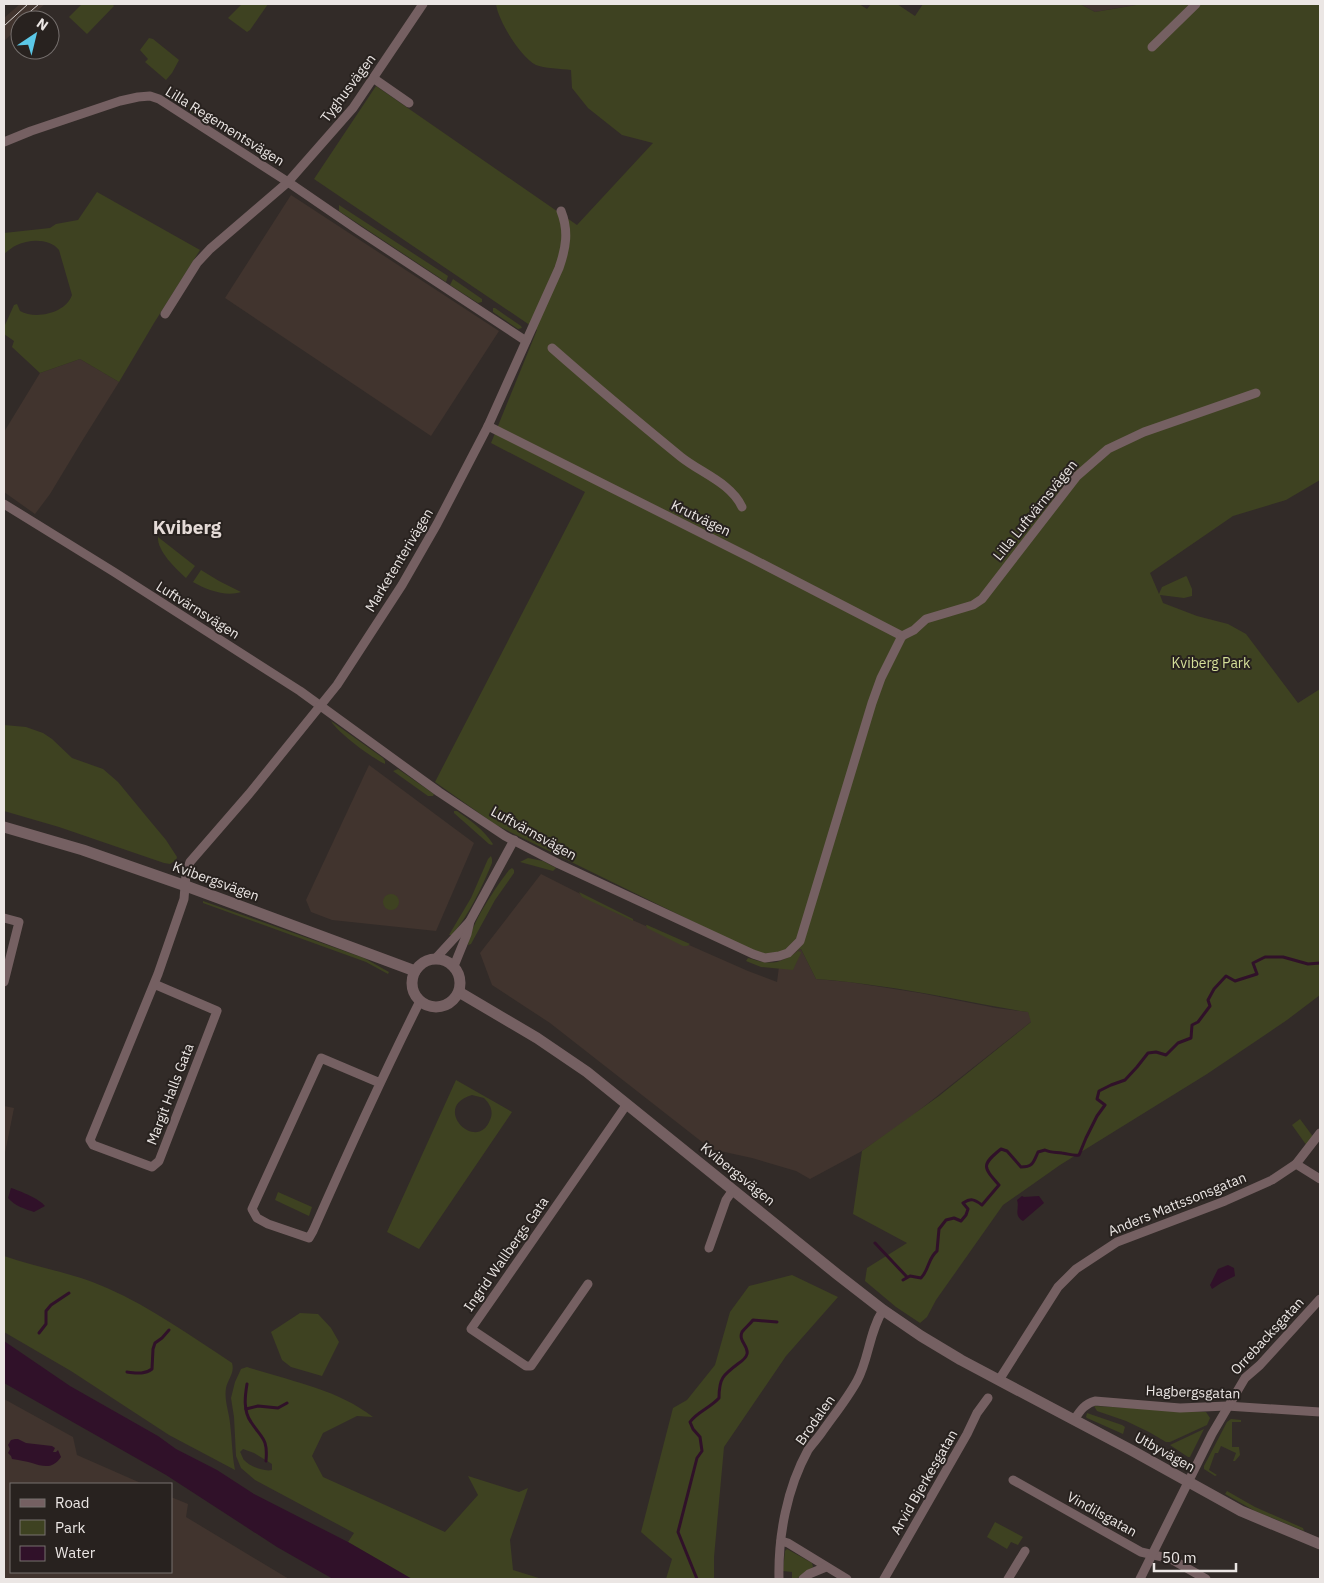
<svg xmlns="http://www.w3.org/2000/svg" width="1324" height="1583" viewBox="0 0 1324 1583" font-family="'IBM Plex Sans',sans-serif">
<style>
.built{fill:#41342e}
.green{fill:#3e4221;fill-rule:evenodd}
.water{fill:#301129}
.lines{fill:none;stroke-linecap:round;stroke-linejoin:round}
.stream{stroke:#301129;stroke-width:3}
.minor{stroke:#756062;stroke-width:9}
.tertiary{stroke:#756062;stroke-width:11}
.tram{stroke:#d6d1cf;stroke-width:1}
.labels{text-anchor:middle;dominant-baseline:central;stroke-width:4;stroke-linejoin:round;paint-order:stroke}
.street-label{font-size:14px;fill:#ebe6e4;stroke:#28221f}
.park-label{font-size:14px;fill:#d5df99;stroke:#28221f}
.district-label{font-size:19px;font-weight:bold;fill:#e5dbd7;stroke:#28221f}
</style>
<rect width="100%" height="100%" fill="#322b28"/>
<g class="built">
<polygon points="20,4 45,4 26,20 20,20 20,26 4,41 4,18"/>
<polygon points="1080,4 1142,4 1095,12"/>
<polygon points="291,195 499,331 431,436 225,298"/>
<polygon points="80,359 119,382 82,441 50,494 35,514 4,492 4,432 40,373"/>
<polygon points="369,765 474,843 436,931 332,920 311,912 306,900"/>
<polygon points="541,874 630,919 748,971 777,982 780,959 801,949 816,979 849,982 920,993 996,1008 1028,1012 1032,1021 907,1120 862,1151 810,1179 796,1171 752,1158 711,1149 550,1023 492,985 480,953"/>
<polygon points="4,1106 14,1108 4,1158"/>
<polygon points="4,1399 73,1437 77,1455 143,1484 11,1484 11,1572 171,1572 171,1497 188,1504 186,1517 289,1579 4,1579"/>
</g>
<g class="green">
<polygon points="82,4 112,4 114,6 87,34 69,17"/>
<polygon points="242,4 268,4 250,30 247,32 228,18"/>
<path d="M496,4H859L867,9L871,4H897L915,16L923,4H1080L1095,12L1142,4H1320V480L1286,500L1233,516L1150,573L1159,594L1162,587L1186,576L1187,577L1192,589V596L1184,598L1160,595L1163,603L1197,616L1228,624L1246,634L1298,703L1320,689V995L1287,1020L1207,1074L1060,1165L1003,1205L936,1300L927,1317L920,1323L896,1307L865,1281L867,1268L907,1243L853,1214L862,1151L939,1096L1031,1022L1028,1012C1000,1008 973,1002 945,997C902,989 859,982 816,979L801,949L780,959L757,953L496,825L435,782L585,492L491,443L537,330L314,179L376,86L577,225L653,143L622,135L588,108L572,88L571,70C562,69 543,68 536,65C520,57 498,20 496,4Z"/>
<polygon points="149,38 153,39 179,60 172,73 166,80 145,62 148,59 140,50"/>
<polygon points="190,105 195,107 266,155 264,157 203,116 193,114 188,109"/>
<path d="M97,192L200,250L154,323L119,382L80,359L40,373L12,347L14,341L4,334V325H5L14,305L17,304L20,311C36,320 66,313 72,295L59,250C50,238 29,239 17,245C12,247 8,251 4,254V233L50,228L56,224L78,220Z"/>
<polygon points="339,205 448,276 446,282 339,211"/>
<polygon points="453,279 482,299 482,302 478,303 450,285"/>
<polygon points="493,308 495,308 521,326 522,328 518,329 493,312"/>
<path d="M158,537L195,566L186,578C176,569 157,551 158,537Z"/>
<path d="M201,570L219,581L241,592C226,597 207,590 193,582Z"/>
<path d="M331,721L383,758L385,761V764C372,758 338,733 331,721Z"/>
<polygon points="4,725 26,727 43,733 52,739 72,758 103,769 118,782 146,816 166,840 177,857 176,860 170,864 164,863 59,827 4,811"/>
<polygon points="398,769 434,794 433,796 428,796 393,771"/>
<path d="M457,811C470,820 484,830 493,844L492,845L489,844L454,813V811Z"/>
<path d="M491,856L492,859V863C481,889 470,913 452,935H449L471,898L488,859Z"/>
<polygon points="528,858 543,861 556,868 553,871 520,862"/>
<path d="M512,868L514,870V873L495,900L471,944L468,945C471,923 496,887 509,870Z"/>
<polygon points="579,892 633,919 633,921 582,897"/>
<circle cx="391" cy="902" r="8"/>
<polygon points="203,901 364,958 389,972 388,974 366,962 203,903"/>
<polygon points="646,925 647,925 690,944 687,946 683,946 647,928"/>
<path d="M798,951L801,952V953L793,970L761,967L746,961L748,958C770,965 779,965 798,951Z"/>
<path d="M456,1080L512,1112L419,1249L387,1232ZM472,1095L484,1098C490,1104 494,1111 490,1120C477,1154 430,1107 472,1095Z"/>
<polygon points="1300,1119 1314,1138 1307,1146 1292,1125"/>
<polygon points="278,1192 312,1207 309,1216 275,1200"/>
<path d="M4,1256C38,1268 74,1273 107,1288C152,1308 191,1336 232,1363C235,1373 228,1379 226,1388C224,1400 229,1412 230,1423C232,1439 232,1454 235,1470L169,1435L71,1371L4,1332Z"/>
<polygon points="792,1275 838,1297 786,1356 724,1447 714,1557 714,1579 666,1579 672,1559 641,1532 673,1408 687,1400 715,1365 730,1312 749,1286"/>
<polygon points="300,1313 318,1314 331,1328 339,1342 322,1376 291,1367 282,1360 271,1332"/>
<path d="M247,1367C290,1381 337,1389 373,1417L357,1416L323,1433L312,1456L323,1477L445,1532L478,1495L468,1476L519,1492L528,1488L510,1540L513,1570L542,1579H412L348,1542L354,1533L255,1480L241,1468L236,1456L234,1417L231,1398L235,1382L241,1369ZM243,1449L254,1453L272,1464V1470C264,1472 249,1466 244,1460C243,1459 241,1453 240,1452Z"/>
<polygon points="1094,1406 1206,1412 1210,1418 1207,1425 1170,1442 1166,1442 1149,1432 1126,1421 1097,1411"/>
<polygon points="1087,1413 1122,1425 1125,1427 1123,1434 1087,1418 1086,1417"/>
<polygon points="1231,1419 1241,1420 1241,1422 1232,1422 1232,1447 1239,1447 1240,1455 1235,1461 1233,1461 1236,1453 1221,1446 1218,1453 1215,1453 1209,1470 1217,1475 1215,1476 1204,1469 1204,1466 1227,1422"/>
<polygon points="1204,1429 1190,1457 1188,1457 1170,1445"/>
<polygon points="1227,1491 1255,1507 1303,1528 1304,1531 1255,1511 1225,1494"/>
<polygon points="995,1522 1023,1537 1018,1545 1011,1542 1007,1549 987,1537"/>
<polygon points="787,1549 812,1563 813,1567 796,1579 792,1579 792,1572 783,1571 785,1551"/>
</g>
<g class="water">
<path d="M11,1188C20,1191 40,1199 45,1206L34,1212C25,1209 15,1206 8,1198Z"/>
<path d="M1022,1196L1024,1197L1039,1196L1044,1203L1023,1221C1013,1215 1020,1208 1017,1200Z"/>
<polygon points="1228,1265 1234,1268 1235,1276 1221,1283 1212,1289 1210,1285 1218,1269"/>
<polygon points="4,1341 70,1386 158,1436 176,1449 217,1470 254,1494 348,1542 412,1579 333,1579 277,1547 166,1475 4,1383"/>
<path d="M15,1439H18L26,1443L52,1446L55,1448L53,1452H56L58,1450L61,1457C53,1469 44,1467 32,1463C26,1461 18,1460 12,1459L11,1456L8,1453L10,1449L8,1445L11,1440Z"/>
</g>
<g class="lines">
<g class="stream">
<polyline points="875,1243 907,1277"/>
<path d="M903,1280L910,1276L921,1278C929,1270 928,1258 937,1251L939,1229L946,1220L954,1218L961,1221L966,1215L968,1209L963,1203C971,1198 974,1199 982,1205L999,1185C983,1167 981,1165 1001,1149L1007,1151L1021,1167C1033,1167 1033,1163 1038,1152L1045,1150C1051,1153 1056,1152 1062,1153C1069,1154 1073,1156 1079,1155L1086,1138L1097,1116L1105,1105L1097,1099L1099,1091L1111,1085L1125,1080L1137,1067L1148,1053L1156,1052L1166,1055L1178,1043L1191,1038L1192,1025L1198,1022L1210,1006L1208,1000L1214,989L1226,976L1235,981L1257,974L1253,963L1265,957H1283L1308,964L1320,963"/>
<polyline points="39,1333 46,1324 46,1311 51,1305 69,1293"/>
<path d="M127,1372C136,1373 144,1375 152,1369L153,1349L155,1343L162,1338L169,1330"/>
<path d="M247,1384C245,1396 243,1411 251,1422C262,1439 268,1438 266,1461"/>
<polyline points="246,1409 258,1406 278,1408 287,1403"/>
<path d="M697,1579L678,1532L697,1458L702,1451L700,1437L693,1429L690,1422C697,1412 710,1408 719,1398C719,1378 723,1375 739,1363C742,1361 746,1358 747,1354C749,1346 738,1341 742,1332C745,1328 750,1324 753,1320L777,1322"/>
</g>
<g class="minor">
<polyline points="1152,47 1196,4"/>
<polyline points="373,78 409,103"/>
<polyline points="4,142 31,131 120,101 138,97 150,96 159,99 288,182 358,230 526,341"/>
<polyline points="165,314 197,263 210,249 288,182 353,108 423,4"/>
<path d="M552,348C594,385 637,421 681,457C701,473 731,483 742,507"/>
<polyline points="488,426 751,558 902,636"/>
<polyline points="4,504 114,572 300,691 439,792 505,836 559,864 753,954 765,958 779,956 788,953 800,941 872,703 881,678 902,636"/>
<polyline points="902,636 914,630 926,619 973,605 982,599 1077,476 1108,449 1144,432 1256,393"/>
<polyline points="4,918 19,922 4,982"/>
<polyline points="436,958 470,921"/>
<polyline points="454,966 467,934 470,921 514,840"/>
<path d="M154,984L217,1011L159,1161L152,1167L93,1145L90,1140L158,974L184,899L186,874L190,862L249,794L337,685L402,585L437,524L488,426L559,268C566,248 569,231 561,211"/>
<path d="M380,1083L321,1058L252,1209L257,1218L268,1224L309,1238L313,1231C347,1154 382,1077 420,1001"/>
<polyline points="1296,1164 1320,1179"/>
<polyline points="709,1248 726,1200 733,1190"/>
<polyline points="588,1284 531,1366 526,1366 471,1329 627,1104"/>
<polyline points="999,1380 1058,1287 1076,1269 1117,1242 1225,1201 1272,1180 1296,1164 1320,1133"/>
<path d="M1074,1420C1080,1411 1084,1404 1095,1401L1180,1408L1227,1406L1320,1412"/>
<polyline points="1013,1480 1141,1552 1171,1559 1206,1579"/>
<polyline points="781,1541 788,1543 847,1579"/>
<path d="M779,1579C778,1536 787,1488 808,1450C812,1444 818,1438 822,1432C834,1415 847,1399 857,1381C869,1359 869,1332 883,1310"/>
<polyline points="803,1579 809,1574 826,1567"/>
<polyline points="884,1579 967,1434 977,1413 988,1398"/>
<polyline points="1008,1579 1025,1551"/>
<polyline points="1140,1579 1212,1434 1245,1378 1260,1365 1320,1299"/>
</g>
<g class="tertiary">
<polyline points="4,827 83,850 186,886 415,971"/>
<circle cx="436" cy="983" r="24"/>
<polyline points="459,992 537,1038 587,1072 838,1275 883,1310 921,1336 961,1360 1131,1450 1241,1511 1320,1544"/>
</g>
<g class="tram">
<polyline points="24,17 39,4"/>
<polyline points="4,26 28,4"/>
</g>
</g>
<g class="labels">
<g class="street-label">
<text transform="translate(348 88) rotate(-53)">Tyghusvägen</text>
<text transform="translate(225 126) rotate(32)">Lilla Regementsvägen</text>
<text transform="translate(1035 510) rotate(-51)">Lilla Luftvärnsvägen</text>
<text transform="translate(701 518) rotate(26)">Krutvägen</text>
<text transform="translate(399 560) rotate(-59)">Marketenterivägen</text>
<text transform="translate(198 610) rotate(32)">Luftvärnsvägen</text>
<text transform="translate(534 833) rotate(29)">Luftvärnsvägen</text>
<text transform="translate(216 881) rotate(20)">Kvibergsvägen</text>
<text transform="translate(170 1094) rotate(-69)">Margit Halls Gata</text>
<text transform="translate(738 1174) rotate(39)">Kvibergsvägen</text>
<text transform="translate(1177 1204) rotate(-22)">Anders Mattssonsgatan</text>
<text transform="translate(506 1254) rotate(-55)">Ingrid Wallbergs Gata</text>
<text transform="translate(1267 1336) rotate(-47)">Orrebacksgatan</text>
<text transform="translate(1193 1392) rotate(2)">Hagbergsgatan</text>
<text transform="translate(815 1420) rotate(-55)">Brodalen</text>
<text transform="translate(1165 1452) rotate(29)">Utbyvägen</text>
<text transform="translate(924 1482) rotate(-60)">Arvid Bjerkesgatan</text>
<text transform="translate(1102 1514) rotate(29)">Vindilsgatan</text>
</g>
<g class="park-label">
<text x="1211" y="663">Kviberg Park</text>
</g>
<g class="district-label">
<text x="187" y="527">Kviberg</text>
</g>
</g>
<rect width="1324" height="1583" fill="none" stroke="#ebe6e4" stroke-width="10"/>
<rect x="10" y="1483" width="162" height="90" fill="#28221f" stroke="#76706e"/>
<rect x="20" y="1499" width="25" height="8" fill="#756062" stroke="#76706e"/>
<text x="55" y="1508" font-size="15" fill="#ebe6e4">Road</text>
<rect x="20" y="1520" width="25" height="15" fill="#3e4221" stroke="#76706e"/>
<text x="55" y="1533" font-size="15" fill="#ebe6e4">Park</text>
<rect x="20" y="1546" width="25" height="15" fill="#301129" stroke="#76706e"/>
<text x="55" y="1558" font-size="15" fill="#ebe6e4">Water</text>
<g transform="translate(35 35) rotate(35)"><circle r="24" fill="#28221f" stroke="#76706e"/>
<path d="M0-4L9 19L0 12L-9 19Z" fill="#5bc8e7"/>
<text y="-8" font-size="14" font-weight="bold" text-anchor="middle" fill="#ebe6e4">N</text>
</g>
<path d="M1154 1563v8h82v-8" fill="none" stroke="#ebe6e4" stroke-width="2.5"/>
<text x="1162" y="1563" font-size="15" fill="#ebe6e4" stroke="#28221f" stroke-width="4" paint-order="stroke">50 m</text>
</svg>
